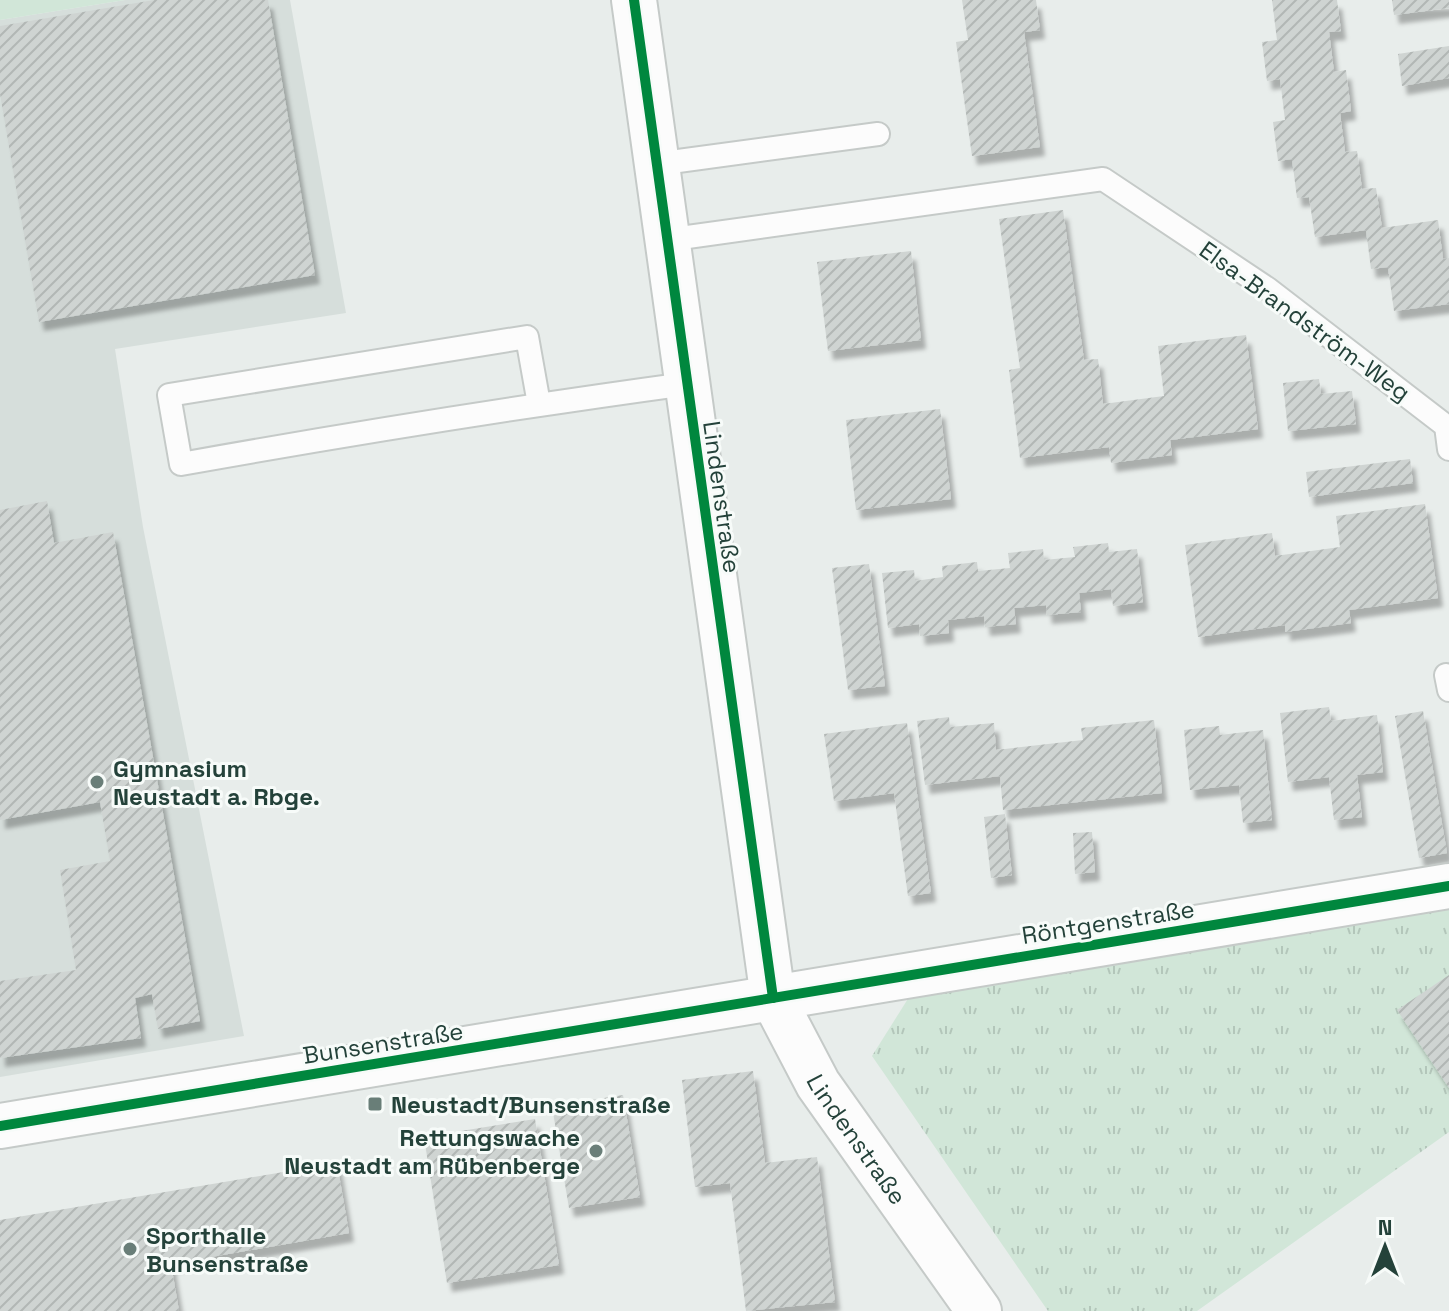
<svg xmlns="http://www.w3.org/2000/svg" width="1449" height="1311" viewBox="0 0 1449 1311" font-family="'Space Grotesk',sans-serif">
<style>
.built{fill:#d6dedb}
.grass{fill:url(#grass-tufts)}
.pitch{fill:#d1e6d8}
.building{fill:url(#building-hatch);filter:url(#shadow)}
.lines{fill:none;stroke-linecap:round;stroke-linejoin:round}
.service-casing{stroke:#c5cac8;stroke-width:26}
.minor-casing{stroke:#c5cac8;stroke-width:48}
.service{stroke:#fcfcfc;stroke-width:22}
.minor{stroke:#fcfcfc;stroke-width:44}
.cycleway-casing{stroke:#f7fbf9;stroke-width:15}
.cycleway{stroke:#00873e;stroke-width:10}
.poi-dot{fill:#697e78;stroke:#f7fbf9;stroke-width:3}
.labels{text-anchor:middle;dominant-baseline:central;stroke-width:6;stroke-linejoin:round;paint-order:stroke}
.street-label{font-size:24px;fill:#24423a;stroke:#f7fbf9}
.poi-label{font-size:24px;font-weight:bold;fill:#24423a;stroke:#f7fbf9;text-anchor:start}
</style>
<defs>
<pattern id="grass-tufts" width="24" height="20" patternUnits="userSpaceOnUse" patternTransform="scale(2)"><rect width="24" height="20" fill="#d1e6d8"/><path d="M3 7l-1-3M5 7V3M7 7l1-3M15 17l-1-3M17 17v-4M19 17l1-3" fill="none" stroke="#b3c6ba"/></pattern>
<pattern id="building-hatch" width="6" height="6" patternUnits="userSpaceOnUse" patternTransform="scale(2)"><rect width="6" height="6" fill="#cfd4d2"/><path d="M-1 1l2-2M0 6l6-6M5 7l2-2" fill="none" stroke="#b2b7b5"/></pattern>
<filter id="shadow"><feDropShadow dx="5" dy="9" stdDeviation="2" flood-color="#0004"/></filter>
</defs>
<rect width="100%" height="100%" fill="#e8edeb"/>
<polygon class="built" points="125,0 290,0 346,313 115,349 143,527 244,1036 0,1077 0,20"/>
<polygon class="grass" points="1449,908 1449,1132 1197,1311 1048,1311 872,1056 911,994"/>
<polygon class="pitch" points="0,0 125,0 0,20"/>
<g class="building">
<polygon points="154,0 268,0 315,275 39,322 0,94 0,26"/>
<polygon points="962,0 1036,0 1040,30 1024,32 1040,147 972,156 956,42 968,40"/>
<polygon points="1272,0 1337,0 1341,31 1329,32 1334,72 1346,70 1351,111 1340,113 1345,152 1357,151 1362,189 1376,188 1382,228 1438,220 1443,259 1449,258 1449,304 1394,311 1388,267 1371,269 1366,230 1315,237 1309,197 1297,198 1292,159 1278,161 1273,122 1285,120 1280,79 1267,81 1262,42 1277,40"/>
<polygon points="1392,0 1449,0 1449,8 1394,15"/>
<polygon points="1449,46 1449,78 1402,86 1398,54"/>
<polygon points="1063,210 1084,360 1098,359 1103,404 1164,396 1158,346 1246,335 1258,429 1170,440 1172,455 1111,463 1109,447 1020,458 1009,370 1020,368 999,219"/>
<polygon points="911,251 921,340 828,351 817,262"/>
<polygon points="1319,379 1321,394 1352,391 1356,424 1288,431 1283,383"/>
<polygon points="940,409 951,499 856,510 846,420"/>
<polygon points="1410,459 1413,483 1309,497 1306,472"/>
<polygon points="47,501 54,543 113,532 200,1021 158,1029 152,994 135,998 141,1038 0,1058 0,981 76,970 60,870 110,861 100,802 0,820 0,510"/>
<polygon points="1425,504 1438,598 1349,610 1351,623 1285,632 1285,625 1198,637 1185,545 1272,533 1275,556 1340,547 1336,516"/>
<polygon points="1108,543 1109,552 1137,549 1143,602 1113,606 1111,589 1079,593 1081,612 1047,615 1046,605 1014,608 1016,624 985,627 984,616 948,620 949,633 920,636 919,624 888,628 882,573 914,570 915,581 943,577 942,566 977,562 978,571 1010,568 1008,553 1043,549 1044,560 1075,557 1073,547"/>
<polygon points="869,564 885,686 848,690 832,568"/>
<polygon points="1329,707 1331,721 1377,715 1383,772 1357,775 1362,817 1334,820 1329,777 1288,782 1280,713"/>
<polygon points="1423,711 1447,853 1419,858 1395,716"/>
<polygon points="949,717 950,727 994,723 996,750 1083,740 1081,728 1154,720 1162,793 1003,810 1000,776 925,785 917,721"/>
<polygon points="907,723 931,893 908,896 894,793 834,801 824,734"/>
<polygon points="1219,726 1220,735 1263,730 1272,820 1243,823 1239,785 1190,790 1184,730"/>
<polygon points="1005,814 1012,875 991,878 984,817"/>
<polygon points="1092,832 1095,872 1075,874 1073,833"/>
<polygon points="1449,975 1449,1088 1397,1010"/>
<polygon points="753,1071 765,1163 817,1157 835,1302 746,1311 730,1183 695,1187 682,1080"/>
<polygon points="623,1095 640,1197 569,1208 552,1106"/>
<polygon points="535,1119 559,1265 447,1283 424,1137"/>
<polygon points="337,1163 349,1233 171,1264 179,1311 0,1311 0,1220"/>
</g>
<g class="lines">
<defs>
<g id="service">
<polyline points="656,164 878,134"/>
<polyline points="666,240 1103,179 1268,289 1446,426 1449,449"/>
<path d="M539,404L527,337L169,395L181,464C349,434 517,407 686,384"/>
<polyline points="1446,675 1449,690"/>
</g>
<g id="minor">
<path id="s1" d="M634,0L773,998L818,1084L979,1311"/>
<polyline points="0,1126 1449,886"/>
</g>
</defs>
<use href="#service" class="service-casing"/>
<use href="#minor" class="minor-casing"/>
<use href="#service" class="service"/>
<use href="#minor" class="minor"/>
<defs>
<g id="cycleway">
<polyline points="634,0 773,998"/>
<polyline points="0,1126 1449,886"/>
</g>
</defs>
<use href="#cycleway" class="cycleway-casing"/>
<use href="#cycleway" class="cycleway"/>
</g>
<g class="poi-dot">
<circle cx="97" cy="782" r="8"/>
<rect x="367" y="1096" width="16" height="16" rx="4"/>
<circle cx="596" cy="1151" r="8"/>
<circle cx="130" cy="1249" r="8"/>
</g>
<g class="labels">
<g class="street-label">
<text transform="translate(1305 321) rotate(36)">Elsa-Brandström-Weg</text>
<text transform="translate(722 497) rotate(82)">Lindenstraße</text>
<text transform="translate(1108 922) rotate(-9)">Röntgenstraße</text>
<text transform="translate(383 1043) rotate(-9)">Bunsenstraße</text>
<text stroke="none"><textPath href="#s1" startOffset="1172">Lindenstraße</textPath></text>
</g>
<g class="poi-label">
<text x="113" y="768">Gymnasium<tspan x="113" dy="28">Neustadt a. Rbge.</tspan></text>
<text x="391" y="1104">Neustadt/Bunsenstraße</text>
<text x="580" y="1137" text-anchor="end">Rettungswache<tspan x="580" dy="28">Neustadt am Rübenberge</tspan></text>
<text x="146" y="1235">Sporthalle<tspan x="146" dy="28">Bunsenstraße</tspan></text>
</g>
</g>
<g transform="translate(1385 1247)" stroke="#f7fbf9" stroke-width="6" paint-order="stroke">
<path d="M0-6L14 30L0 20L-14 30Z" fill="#24423a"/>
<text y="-12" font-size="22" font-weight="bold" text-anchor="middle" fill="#24423a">N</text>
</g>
</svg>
